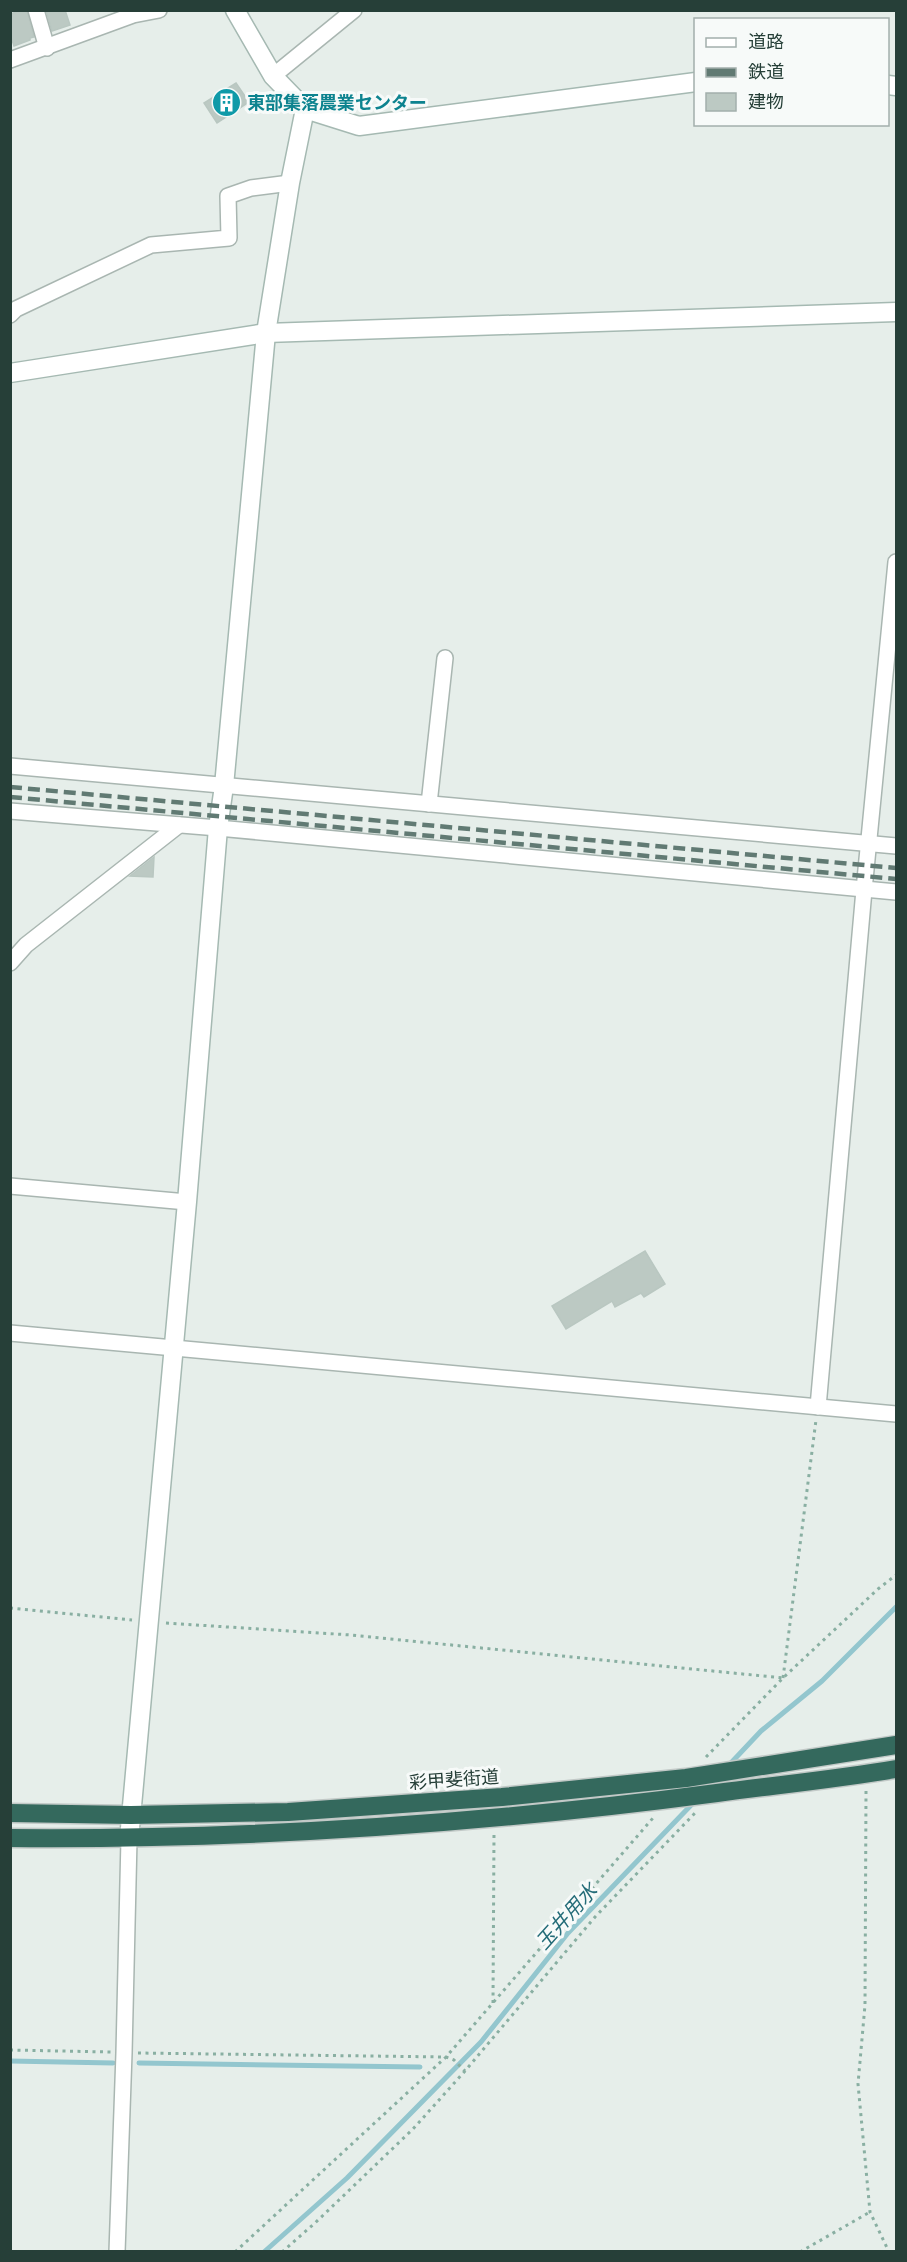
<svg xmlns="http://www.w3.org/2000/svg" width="907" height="2262" viewBox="0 0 907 2262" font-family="'Noto Sans','Noto Sans JP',sans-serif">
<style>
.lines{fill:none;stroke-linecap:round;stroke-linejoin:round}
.stream{stroke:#93c6ce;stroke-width:5}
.building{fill:#bcc9c3;stroke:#b9c7c1;stroke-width:1.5}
.street-casing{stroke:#a9b6b1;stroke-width:18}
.secondary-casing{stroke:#a5b9b2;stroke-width:21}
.highway-casing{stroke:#c2c9c7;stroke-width:21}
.path{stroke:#89afa2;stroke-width:3;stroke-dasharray:3 4.5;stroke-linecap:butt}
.street{stroke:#fff;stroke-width:15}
.secondary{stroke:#fff;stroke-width:18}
.highway{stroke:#34695d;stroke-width:18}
.rail{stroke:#617a73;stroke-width:4.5;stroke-dasharray:12 6;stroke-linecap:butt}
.labels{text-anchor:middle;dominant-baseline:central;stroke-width:6;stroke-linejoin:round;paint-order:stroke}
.culture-label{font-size:18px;font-weight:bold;fill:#0d838f;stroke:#f7faf9;text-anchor:start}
.street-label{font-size:18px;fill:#263f38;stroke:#f7faf9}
.water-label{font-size:20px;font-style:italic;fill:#246c78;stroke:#f7faf9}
</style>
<rect width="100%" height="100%" fill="#e6eeea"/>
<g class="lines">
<g class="stream">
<polyline points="729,1765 761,1731 822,1681 896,1607"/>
<polyline points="10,2061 113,2063"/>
<polyline points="139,2063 420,2067"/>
<polyline points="264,2252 347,2178 481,2042 568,1933 696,1800"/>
</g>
</g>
<g class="building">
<polygon points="22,10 27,10 34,37 30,38 30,40 14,46 10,34 10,14"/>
<polygon points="46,10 65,10 70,25 52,31"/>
<polygon points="236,83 249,102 217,123 204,103"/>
<polygon points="154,857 153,877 130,876"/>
<polygon points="645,1251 665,1284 644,1297 641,1293 615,1307 612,1301 566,1329 552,1306"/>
</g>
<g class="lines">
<defs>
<g id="street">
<polyline points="36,10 47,48"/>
<polyline points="10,60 133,15 159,10"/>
<polyline points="273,76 354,10"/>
<polyline points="10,315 16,309 151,245 229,238 228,196 251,188 290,183"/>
<polyline points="10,766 896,846"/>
<polyline points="429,804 445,658"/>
<polyline points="10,811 218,828 896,892"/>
<polyline points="10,963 26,945 179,825"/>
<polyline points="10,1186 187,1202"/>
<polyline points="10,1333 896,1414"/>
<polyline points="818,1407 864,890 896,562"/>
<polyline points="117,2252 124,2053 129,1839"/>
</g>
<g id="secondary">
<polyline points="235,10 273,76 305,109 359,126 696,82"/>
<polyline points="888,85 896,86"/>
<polyline points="10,373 266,333 896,312"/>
<polyline points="129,1839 187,1202 218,828 224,786 266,333 290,183 305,109"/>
</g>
<g id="highway">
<polyline points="10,1813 131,1815 288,1812 502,1797 686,1778 896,1745"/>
<path d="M10,1838C247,1840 482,1824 717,1793C777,1785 837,1779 896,1769"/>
</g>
</defs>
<use href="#street" class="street-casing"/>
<use href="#secondary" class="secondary-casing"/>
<use href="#highway" class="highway-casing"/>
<g class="path">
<polyline points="10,1608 132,1620"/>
<polyline points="166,1623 351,1635 783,1678"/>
<polyline points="783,1678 816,1420"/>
<polyline points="706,1757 783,1678 878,1589 896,1575"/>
<polyline points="866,1791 865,2005 858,2084 870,2212 889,2252"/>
<polyline points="493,2003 494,1833"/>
<polyline points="10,2050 111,2052"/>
<polyline points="138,2053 446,2057 454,2060 465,2071"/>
<polyline points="235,2252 446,2057 653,1818"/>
<polyline points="282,2252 315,2223 413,2129 465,2071 595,1917 696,1812"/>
<polyline points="800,2252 870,2212"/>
</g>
<use href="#street" class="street"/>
<use href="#secondary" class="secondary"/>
<use href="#highway" class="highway"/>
<g class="rail">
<polyline points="10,787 896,868"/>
<polyline points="10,797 896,879"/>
</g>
</g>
<defs>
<symbol id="building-disc" viewBox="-11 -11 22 22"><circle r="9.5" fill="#0f9aa8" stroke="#f7faf9"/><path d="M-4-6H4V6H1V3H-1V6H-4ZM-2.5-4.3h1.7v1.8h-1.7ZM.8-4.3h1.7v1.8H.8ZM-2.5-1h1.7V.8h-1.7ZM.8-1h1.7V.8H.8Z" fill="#fff"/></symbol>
</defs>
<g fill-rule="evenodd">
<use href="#building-disc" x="210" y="86" width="33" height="33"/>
</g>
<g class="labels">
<g class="culture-label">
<text x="247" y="102">東部集落農業センター</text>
</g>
<g class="street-label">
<text transform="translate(454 1779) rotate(-4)">彩甲斐街道</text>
</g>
<g class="water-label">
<text transform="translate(566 1916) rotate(-48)">玉井用水</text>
</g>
</g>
<rect width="907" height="2262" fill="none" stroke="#263f38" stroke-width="24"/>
<rect x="694" y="18" width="195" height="108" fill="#f7faf9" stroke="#a3afac" stroke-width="1.5"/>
<rect x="706" y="38" width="30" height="9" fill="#ffffff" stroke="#a3afac" stroke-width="1.5"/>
<text x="748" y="48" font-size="18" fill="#263f38">道路</text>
<rect x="706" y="68" width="30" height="9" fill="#617a73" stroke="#a3afac" stroke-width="1.5"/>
<text x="748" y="78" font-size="18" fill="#263f38">鉄道</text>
<rect x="706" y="93" width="30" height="18" fill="#bcc9c3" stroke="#a3afac" stroke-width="1.5"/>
<text x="748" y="108" font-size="18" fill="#263f38">建物</text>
</svg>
